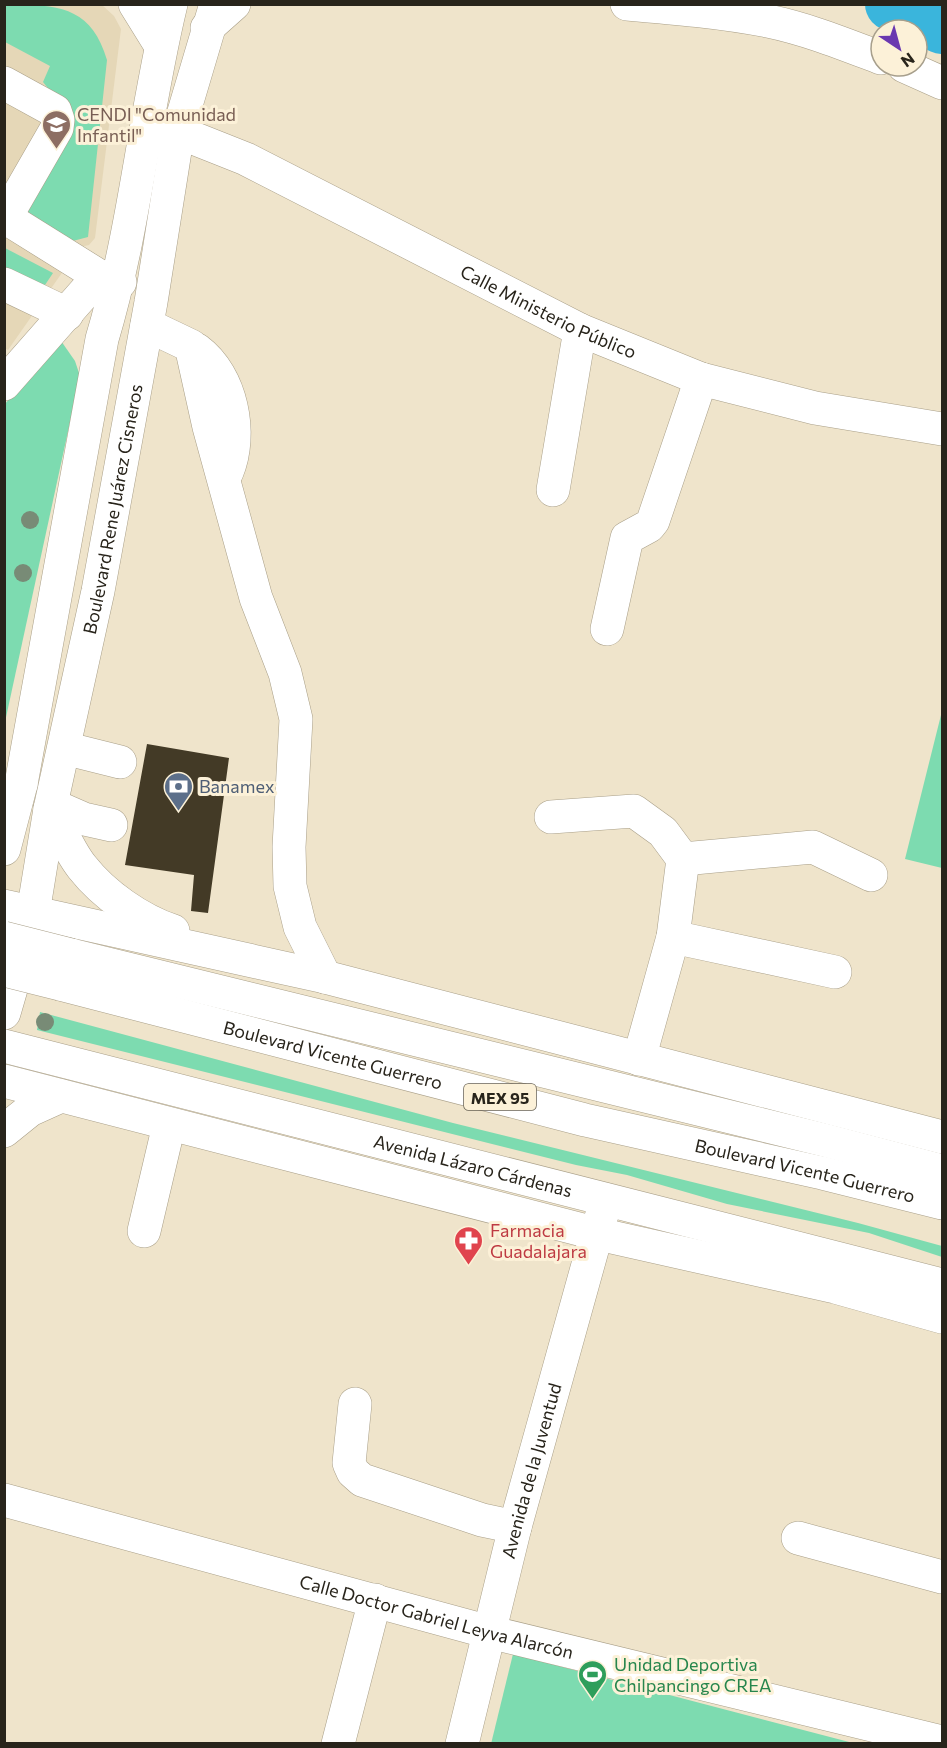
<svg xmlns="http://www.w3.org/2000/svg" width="947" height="1748" viewBox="0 0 947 1748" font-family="Commissioner,sans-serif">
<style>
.built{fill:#e5d7b7}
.green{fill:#7ddbb0}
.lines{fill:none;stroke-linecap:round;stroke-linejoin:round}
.river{stroke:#3ab5dc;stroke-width:54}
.building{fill:#433a26}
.minor-casing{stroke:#a99f88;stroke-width:34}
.major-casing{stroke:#a99f88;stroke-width:34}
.highway-casing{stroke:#a99f88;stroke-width:34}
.minor{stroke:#fff;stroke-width:33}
.major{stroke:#fff;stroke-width:33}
.highway{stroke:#fff;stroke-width:33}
.highway-bridge-casing{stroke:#a99f88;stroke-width:34;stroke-linecap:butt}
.highway-bridge{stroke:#fff;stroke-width:33}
.tree{fill:#788b76}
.labels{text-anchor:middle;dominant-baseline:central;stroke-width:6;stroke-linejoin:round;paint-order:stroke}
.shield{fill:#fcf1d8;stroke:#686254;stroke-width:1.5}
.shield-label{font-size:16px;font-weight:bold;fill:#28241b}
.education-label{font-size:18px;fill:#785e54;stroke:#fcf1d8;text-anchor:start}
.street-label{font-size:18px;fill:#28241b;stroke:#fcf1d8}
.service-label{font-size:18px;fill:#4e5e75;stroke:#fcf1d8;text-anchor:start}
.health-label{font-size:18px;fill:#be3a42;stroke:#fcf1d8;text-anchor:start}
.leisure-label{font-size:18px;fill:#27864d;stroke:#fcf1d8;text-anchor:start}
</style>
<rect width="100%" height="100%" fill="#efe4cb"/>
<polygon class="built" points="4,5 102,5 114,16 121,29 95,238 89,245 80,247 8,350 4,348"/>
<g class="green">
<path d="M4,5C55,4 91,5 107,60L88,237L69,242L22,212L59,102L43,82L50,66L5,42Z"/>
<polygon points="5,248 53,273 39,294 5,274"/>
<polygon points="59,338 75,361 80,376 5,722 5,404"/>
<polygon points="942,711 942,868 905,859"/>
<polygon points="40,1012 453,1123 858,1223 942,1246 942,1257 869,1233 727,1204 627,1175 576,1165 37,1030"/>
<polygon points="513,1654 853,1743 491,1744"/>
</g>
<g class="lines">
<polyline class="river" points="892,4 942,27"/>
</g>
<polygon class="building" points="147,744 229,758 208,913 191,911 194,875 125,865"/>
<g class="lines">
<defs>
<g id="minor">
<polyline points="4,83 55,111 58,120 57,128 4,220"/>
<path id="s1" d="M178,132L246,159L580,330L701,379L815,408L942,429"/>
<polyline points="6,218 99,276"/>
<polyline points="4,284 67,314"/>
<polyline points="147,325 191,346 209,427 256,598 285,673 296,719 289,847 290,886 300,927 325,977"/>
<path d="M197,350C232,376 243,434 227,472"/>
<polyline points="4,384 99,276 120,282"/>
<polyline points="553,490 580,330"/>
<polyline points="607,629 627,538 649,526 653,521 701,379"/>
<polyline points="64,748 120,762"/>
<polyline points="52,805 84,819 111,825"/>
<polyline points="551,817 634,811 663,832 683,859 673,937 639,1059"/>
<path d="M4,849L21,784L102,339C135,229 144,115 171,4"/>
<polyline points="683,859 813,847 871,875"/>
<polyline points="673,937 835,972"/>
<path id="s2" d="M4,1013L33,913L50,809L98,591L151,302L178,132L216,4"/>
<polyline points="144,1231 169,1125"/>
<polyline points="355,1404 349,1463 353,1472 362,1480 482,1520 515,1527"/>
<path id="s3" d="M4,1500L489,1632L942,1742"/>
<polyline points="798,1538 942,1577"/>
<polyline points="338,1744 375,1600"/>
<path id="s4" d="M462,1744L515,1527L606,1200"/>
</g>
<g id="major">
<polyline points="135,4 161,46"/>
<path d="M627,4C674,8 721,12 768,21C807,29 844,44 881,58"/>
<polyline points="207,28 234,4"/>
<polyline points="904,66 942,83"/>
<polyline points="4,807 21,784"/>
<path d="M50,809C60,828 69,851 82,867C104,895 140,920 173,931"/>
<polyline points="4,906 325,977 942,1137"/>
<path id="s5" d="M4,1046L942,1285"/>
<polyline points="4,1081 598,1234 835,1287 942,1317"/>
<polyline points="4,1131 30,1110 61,1096"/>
</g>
<g id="highway">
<polyline points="71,955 824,1140 942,1171"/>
<path id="s6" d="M60,984L585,1120L822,1173L942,1203"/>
</g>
</defs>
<use href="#minor" class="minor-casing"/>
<use href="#major" class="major-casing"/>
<use href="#highway" class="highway-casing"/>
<use href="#minor" class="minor"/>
<use href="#major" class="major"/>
<use href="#highway" class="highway"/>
<defs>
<g id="highway-bridge">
<polyline points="4,938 71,955"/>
<polyline points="4,970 60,984"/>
</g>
</defs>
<use href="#highway-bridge" class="highway-bridge-casing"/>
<use href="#highway-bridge" class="highway-bridge"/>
</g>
<g class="tree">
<circle cx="30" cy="520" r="9"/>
<circle cx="23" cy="573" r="9"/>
<circle cx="45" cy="1022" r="9"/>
</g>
<defs>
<symbol id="school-pin" viewBox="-11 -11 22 30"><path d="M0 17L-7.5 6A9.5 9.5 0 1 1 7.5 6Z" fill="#8d6e63" stroke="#fcf1d8"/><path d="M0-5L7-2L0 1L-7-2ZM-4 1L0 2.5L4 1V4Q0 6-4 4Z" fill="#fff"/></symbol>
<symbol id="bank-pin" viewBox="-11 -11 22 30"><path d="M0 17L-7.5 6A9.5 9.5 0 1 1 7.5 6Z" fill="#5c6f8a" stroke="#fcf1d8"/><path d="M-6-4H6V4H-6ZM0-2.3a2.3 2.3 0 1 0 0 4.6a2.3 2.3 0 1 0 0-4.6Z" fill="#fff"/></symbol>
<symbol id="pharmacy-pin" viewBox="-11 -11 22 30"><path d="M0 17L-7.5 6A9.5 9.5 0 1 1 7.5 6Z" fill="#e0444e" stroke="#fcf1d8"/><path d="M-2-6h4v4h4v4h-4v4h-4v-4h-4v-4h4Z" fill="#fff"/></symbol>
<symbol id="stadium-pin" viewBox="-11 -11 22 30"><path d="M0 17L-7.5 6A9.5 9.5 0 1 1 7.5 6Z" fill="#2e9e5b" stroke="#fcf1d8"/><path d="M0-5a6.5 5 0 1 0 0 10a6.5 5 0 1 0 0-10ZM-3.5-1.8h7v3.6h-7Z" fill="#fff"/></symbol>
</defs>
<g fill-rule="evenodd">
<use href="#school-pin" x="40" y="108" width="33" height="45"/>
<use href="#bank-pin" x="162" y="770" width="33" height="45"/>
<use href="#pharmacy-pin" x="452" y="1224" width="33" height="45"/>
<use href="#stadium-pin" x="576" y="1658" width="33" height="45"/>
</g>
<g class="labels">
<rect class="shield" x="464" y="1084" width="72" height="26" rx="4.5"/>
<g class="shield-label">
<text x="500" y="1097">MEX 95</text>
</g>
<g class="education-label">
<text x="77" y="114">CENDI "Comunidad<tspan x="77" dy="21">Infantil"</tspan></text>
</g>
<g class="street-label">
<text stroke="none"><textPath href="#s1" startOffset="412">Calle Ministerio Público</textPath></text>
<text stroke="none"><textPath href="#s2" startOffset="516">Boulevard Rene Juárez Cisneros</textPath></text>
<text stroke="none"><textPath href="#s6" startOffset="282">Boulevard Vicente Guerrero</textPath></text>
<text stroke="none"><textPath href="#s5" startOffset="484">Avenida Lázaro Cárdenas</textPath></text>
<text stroke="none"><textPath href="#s6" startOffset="768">Boulevard Vicente Guerrero</textPath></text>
<text stroke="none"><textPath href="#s4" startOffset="282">Avenida de la Juventud</textPath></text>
<text stroke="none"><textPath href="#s3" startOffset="448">Calle Doctor Gabriel Leyva Alarcón</textPath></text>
</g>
<g class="service-label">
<text x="199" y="786">Banamex</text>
</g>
<g class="health-label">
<text x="490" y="1230">Farmacia<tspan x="490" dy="21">Guadalajara</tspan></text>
</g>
<g class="leisure-label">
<text x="614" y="1664">Unidad Deportiva<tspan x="614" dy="21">Chilpancingo CREA</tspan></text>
</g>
</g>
<rect width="947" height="1748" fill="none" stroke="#28241b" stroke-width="12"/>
<g transform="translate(899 48) rotate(144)"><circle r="28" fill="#fcf1d8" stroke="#a79f8c" stroke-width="1.5"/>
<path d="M0-4.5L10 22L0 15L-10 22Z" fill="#6a38b0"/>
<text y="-9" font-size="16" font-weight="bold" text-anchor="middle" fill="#28241b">N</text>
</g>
</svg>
